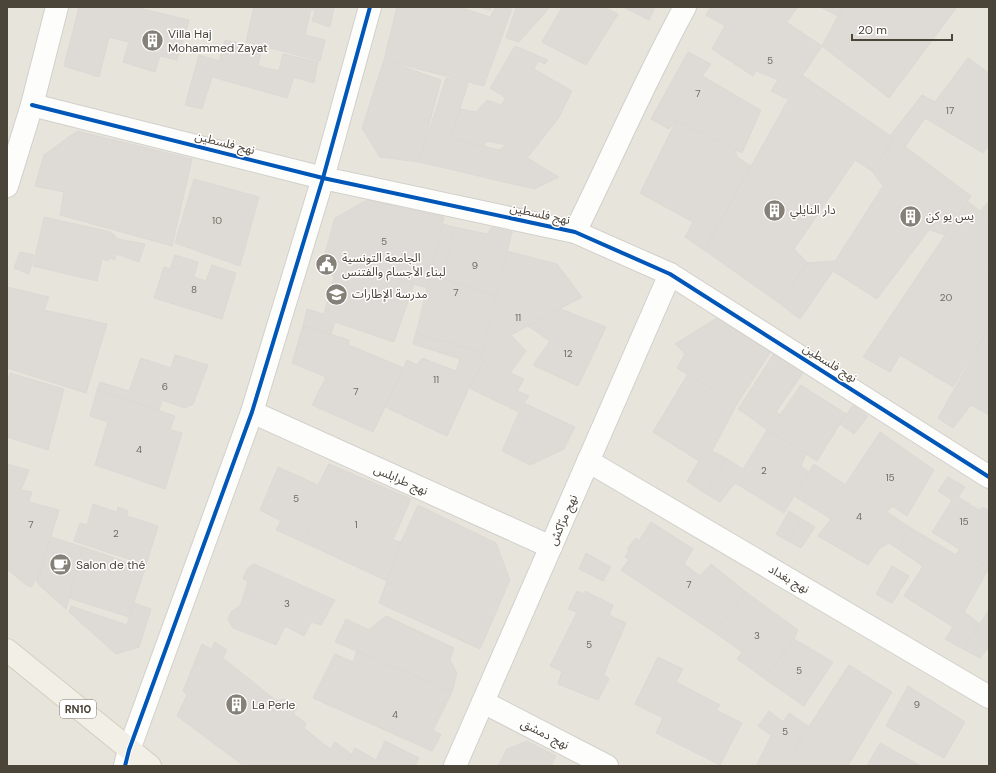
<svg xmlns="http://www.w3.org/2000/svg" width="996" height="773" viewBox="0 0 996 773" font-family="'DM Sans','Noto Sans Arabic',sans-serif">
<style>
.residential{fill:#e7e4dc}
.building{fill:#dedbd6;stroke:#dcd9d4}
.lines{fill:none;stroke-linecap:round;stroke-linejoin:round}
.minor-casing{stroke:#d2d0cb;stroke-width:24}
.primary-casing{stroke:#d6cebb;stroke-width:24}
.minor{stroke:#fdfdfc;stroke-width:22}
.primary{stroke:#f2efe6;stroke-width:22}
.cycleway-casing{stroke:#fff;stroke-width:6}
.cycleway{stroke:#0057b8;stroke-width:4}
.labels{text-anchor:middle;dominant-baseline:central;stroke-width:3;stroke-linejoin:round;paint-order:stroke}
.number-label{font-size:10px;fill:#706a61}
.shield{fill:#fff;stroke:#817c74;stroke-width:1}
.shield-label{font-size:11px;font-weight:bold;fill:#4b4439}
.poi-label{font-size:12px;fill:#4b4439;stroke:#fff;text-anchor:start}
.street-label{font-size:12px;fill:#4b4439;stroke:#fff}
</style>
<rect width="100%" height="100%" fill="#f4f2ee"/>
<rect class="residential" x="7" y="7" width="982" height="759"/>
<g class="building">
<polygon points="79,7 134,7 189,20 177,60 160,56 155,72 123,62 129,42 109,37 99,77 64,66"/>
<polygon points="254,7 334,7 330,27 312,21 315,11 311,9 305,35 325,40 320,61 246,42"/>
<polygon points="397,7 459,7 490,17 496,7 512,9 484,86 384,60"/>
<polygon points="478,7 491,7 490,10"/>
<polygon points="516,7 550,7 519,42 506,38"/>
<polygon points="562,7 604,7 618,14 586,65 542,42"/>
<polygon points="623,7 655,7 649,20"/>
<polygon points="711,7 729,7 731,9 732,7 764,7 822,46 787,99 771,91 778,80 756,71 753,76 712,49 725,26 706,15"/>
<polygon points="763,7 798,7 786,23"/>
<polygon points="820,7 847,7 842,18"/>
<polygon points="843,7 957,7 889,98 822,46"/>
<polygon points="225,40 262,48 258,66 279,71 283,54 318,62 314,83 294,77 287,98 212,77 202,109 185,105 199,55 219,61"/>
<polygon points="515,46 548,60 545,64 538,61 534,69 572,91 558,119 527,158 506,145 487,141 483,146 451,138 460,109 476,112 487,100 501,105 506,98 490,88"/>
<polygon points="688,52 711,64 702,76 761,110 742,153 676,121 669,129 651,119"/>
<polygon points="968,58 989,73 989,144 983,153 925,118 905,147 890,136 922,95 935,102"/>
<polygon points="384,60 441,80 419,162 380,157 362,128"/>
<polygon points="802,75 895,139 872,171 855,160 794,249 808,263 779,303 704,250"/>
<polygon points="446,78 468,83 451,138 499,150 506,145 559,177 534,189 419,162"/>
<polygon points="676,121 735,149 737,157 751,166 704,250 685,237 693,222 640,193"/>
<polygon points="77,131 192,159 172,246 60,215 64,192 35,186 44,155"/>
<polygon points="895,139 971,196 945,235 929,230 877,299 833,271 800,319 779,303 808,263 835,261 883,186 872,171"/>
<polygon points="194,179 259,197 240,266 175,243"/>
<polygon points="367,200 444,217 427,288 324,257 335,218"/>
<polygon points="967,201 989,218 989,268 945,235"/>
<polygon points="989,201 989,218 980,211"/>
<polygon points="44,217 111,232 118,239 145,244 139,262 116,254 115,260 109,258 108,261 102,259 97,281 33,266"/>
<polygon points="443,224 454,227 443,279 497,296 482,353 416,333"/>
<polygon points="454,227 487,234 492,227 512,232 497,296 443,279"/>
<polygon points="945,235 989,268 989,327 953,387 900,355 890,372 863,357"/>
<polygon points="507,251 557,264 582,297 511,335 526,351 510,373 484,361 482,353"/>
<polygon points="20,252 34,255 29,274 14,268"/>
<polygon points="175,255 198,262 194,277 206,281 212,265 236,273 222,319 154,298 164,267 170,269"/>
<polygon points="324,257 414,284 394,342 335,322 331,334 303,326 307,309 324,314 334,276 319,270"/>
<polygon points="7,287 49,297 44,310 107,324 86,393 7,368"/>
<polygon points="561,309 606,327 578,386 533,365 550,341 528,326"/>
<polygon points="720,312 772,350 737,404 677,368 685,354 675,344 717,318"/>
<polygon points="303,326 349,340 349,345 404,368 373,432 312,405 326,377 292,363"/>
<polygon points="989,328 989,415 971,405 953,428 938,418"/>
<polygon points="416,333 482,353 484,361 469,388 447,436 385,407 407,360 417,365 422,358 456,371 460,359 413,344"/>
<polygon points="775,352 790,362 751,418 738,409"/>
<polygon points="175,355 208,365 193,404 185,408 162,400 159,410 97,390 100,382 129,391 141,358 171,368"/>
<polygon points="484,361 524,379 517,391 529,396 524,403 575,427 564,449 530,465 502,451 519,412 469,388"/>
<polygon points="790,362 805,370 776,412 780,415 801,385 846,414 817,461 767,430 751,418"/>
<polygon points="10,373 64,389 48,450 7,437 7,384"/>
<polygon points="688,374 737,404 712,451 727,459 706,494 687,481 699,461 653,432"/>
<polygon points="97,390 175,416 170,430 182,433 165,489 95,465 108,422 90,416"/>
<polygon points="853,405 868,416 854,434 840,424"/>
<polygon points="767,430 806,454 801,466 809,472 784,513 735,483 720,502 706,494 727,459 743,469"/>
<polygon points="880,432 934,470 907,516 892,506 887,512 845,485"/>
<polygon points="7,464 29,470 21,490 32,492 29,502 59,510 38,579 34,582 32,587 26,585 7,569"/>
<polygon points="329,464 341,469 303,542 276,530 281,521 260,510 278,467 318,485"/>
<polygon points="814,464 911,528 898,549 889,543 880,548 868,565 818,536 831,519 794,496"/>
<polygon points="341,469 411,499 393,540 401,542 387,581 303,542"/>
<polygon points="948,477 965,487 958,497 979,510 983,507 989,511 989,568 932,532 952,500 938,491"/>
<polygon points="93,504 117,512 118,507 128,511 127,516 158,526 146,565 74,541 80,523 87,525"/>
<polygon points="418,505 496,543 510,580 480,649 379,603 401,542"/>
<polygon points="789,511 802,519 788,541 776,534"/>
<polygon points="802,519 815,527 801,548 788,541"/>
<polygon points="651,522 693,549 684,564 700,576 711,564 746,592 714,632 621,570 629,560 625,557 629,551 627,549 636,538 639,541"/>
<polygon points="911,528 956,555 960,549 989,568 964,612 979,623 963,649 945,639 953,627 904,596 923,566 898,549"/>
<polygon points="51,537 83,547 66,609 37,583"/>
<polygon points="83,547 145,569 129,617 69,598"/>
<polygon points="586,553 611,567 603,581 579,569"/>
<polygon points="254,564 335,600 321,625 311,622 304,636 285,626 276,645 233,628 228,620 231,612 240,606 248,582 243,578 248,568"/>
<polygon points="892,566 909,576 892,603 876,594"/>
<polygon points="577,591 584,594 585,591 613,605 609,615 626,623 604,674 609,679 598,700 558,684 562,671 550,666 577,612 568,609"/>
<polygon points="746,592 798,630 794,639 765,679 737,659 742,652 714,632"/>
<polygon points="134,603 151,609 139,647 116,654 69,612 71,606 127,625"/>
<polygon points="989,610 989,647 980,658 963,649"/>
<polygon points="386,616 454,648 450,660 457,673 452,692 335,642 346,619 369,630"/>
<polygon points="794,639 833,662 804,706 765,679"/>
<polygon points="215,642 227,650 223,658 277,701 284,699 297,708 293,714 306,723 304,728 330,749 335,742 351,754 345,766 244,766 177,716 187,695 183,691 202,644 211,649"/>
<polygon points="357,651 452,692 433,730 441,735 432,751 313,698 335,654 353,662"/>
<polygon points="658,657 683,669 676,682 720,705 716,710 742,723 720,765 656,733 663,718 635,704"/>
<polygon points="849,665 892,692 848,766 813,766 793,751"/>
<polygon points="908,686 965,722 944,758 886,726"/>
<polygon points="769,711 783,722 789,713 808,726 793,751 758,726"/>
<polygon points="771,736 812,766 756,766"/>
<polygon points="385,741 419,758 415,766 345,766 355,748 376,760"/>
<polygon points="527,741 556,756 551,766 498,766 507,749"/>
<polygon points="880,743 921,766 867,766"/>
</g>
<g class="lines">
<defs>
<g id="minor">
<polyline points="32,105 323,178 575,232 670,274 989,477"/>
<polyline points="7,186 32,105 57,7"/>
<path d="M575,232C612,157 645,80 685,7"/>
<polyline points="252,412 551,547"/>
<polyline points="588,461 989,697"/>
<polyline points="483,702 607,766"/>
<polyline points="125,766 129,750 252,412 323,178 370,7"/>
<polyline points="455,766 670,274"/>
</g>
<polyline id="primary" points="7,650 150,766"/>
</defs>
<use href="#minor" class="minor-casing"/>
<use href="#primary" class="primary-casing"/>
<use href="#minor" class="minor"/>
<use href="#primary" class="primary"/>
<defs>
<g id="cycleway">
<polyline points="32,105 323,178 575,232 670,274 989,477"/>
<polyline points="125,766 129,750 252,412 323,178 370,7"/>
</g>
</defs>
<use href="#cycleway" class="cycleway-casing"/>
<use href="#cycleway" class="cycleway"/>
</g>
<defs>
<symbol id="building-disc" viewBox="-11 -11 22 22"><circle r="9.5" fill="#868178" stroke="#fff"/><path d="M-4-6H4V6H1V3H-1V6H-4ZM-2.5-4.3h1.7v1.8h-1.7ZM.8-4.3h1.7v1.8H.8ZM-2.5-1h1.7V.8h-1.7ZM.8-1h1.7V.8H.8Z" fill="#fff"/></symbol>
<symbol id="civic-disc" viewBox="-11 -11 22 22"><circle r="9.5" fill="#868178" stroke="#fff"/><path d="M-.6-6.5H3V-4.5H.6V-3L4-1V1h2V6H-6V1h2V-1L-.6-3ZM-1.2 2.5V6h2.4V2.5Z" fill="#fff"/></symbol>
<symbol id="university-disc" viewBox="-11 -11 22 22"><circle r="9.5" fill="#868178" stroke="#fff"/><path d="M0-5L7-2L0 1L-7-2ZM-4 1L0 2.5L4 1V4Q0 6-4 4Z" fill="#fff"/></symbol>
<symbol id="cafe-disc" viewBox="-11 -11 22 22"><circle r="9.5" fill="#868178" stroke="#fff"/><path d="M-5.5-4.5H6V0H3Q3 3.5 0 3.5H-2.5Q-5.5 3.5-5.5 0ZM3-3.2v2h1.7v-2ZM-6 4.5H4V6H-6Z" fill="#fff"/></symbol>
</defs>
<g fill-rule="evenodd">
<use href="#building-disc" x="140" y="28" width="25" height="25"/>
<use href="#building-disc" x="762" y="198" width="25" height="25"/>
<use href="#building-disc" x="898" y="204" width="25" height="25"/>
<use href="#civic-disc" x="314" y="252" width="25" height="25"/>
<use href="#university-disc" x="324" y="282" width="25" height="25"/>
<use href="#cafe-disc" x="48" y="552" width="25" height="25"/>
<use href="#building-disc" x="224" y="692" width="25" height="25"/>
</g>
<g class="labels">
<g class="number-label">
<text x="770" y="60">5</text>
<text x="698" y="93">7</text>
<text x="950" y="110">17</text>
<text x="217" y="220">10</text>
<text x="384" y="241">5</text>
<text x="475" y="265">9</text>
<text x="194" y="289">8</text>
<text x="456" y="292">7</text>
<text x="946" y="297">20</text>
<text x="518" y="317">11</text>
<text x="568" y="353">12</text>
<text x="436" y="379">11</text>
<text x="165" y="386">6</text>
<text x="356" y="391">7</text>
<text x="139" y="449">4</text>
<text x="764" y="470">2</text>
<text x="890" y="477">15</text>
<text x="296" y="498">5</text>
<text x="859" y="516">4</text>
<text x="964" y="521">15</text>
<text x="31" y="524">7</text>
<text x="356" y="524">1</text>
<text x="116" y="533">2</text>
<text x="689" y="584">7</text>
<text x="287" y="603">3</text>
<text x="757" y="635">3</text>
<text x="589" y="644">5</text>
<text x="799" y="670">5</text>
<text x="917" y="704">9</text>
<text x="395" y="714">4</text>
<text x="785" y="731">5</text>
</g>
<rect class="shield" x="60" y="700" width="36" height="18" rx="3"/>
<g class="shield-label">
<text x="78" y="709">RN10</text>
</g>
<g class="poi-label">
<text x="168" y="34">Villa Haj<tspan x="168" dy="14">Mohammed Zayat</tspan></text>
<text x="790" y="210">دار النايلي</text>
<text x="926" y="216">يس يو كن</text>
<text x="342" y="258">الجامعة التونسية<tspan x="342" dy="14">لبناء الأجسام والفتنس</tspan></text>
<text x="352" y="294">مدرسة الإطارات</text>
<text x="76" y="565">Salon de thé</text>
<text x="252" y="705">La Perle</text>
</g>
<g class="street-label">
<text transform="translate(225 143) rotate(14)">نهج فلسطين</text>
<text transform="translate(540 214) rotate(12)">نهج فلسطين</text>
<text transform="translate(830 363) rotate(32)">نهج فلسطين</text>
<text transform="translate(401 480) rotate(24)">نهج طرابلس</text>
<text transform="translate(563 520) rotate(-66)">نهج مرّاكش</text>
<text transform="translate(789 579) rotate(30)">نهج بغداد</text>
<text transform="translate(545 734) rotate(27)">نهج دمشق</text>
</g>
</g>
<rect width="996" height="773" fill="none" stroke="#4b4439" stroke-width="16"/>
<path d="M852 34v6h100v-6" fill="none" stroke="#4b4439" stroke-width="2"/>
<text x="858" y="34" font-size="12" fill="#4b4439" stroke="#ffffff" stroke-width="3" paint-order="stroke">20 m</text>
</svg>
